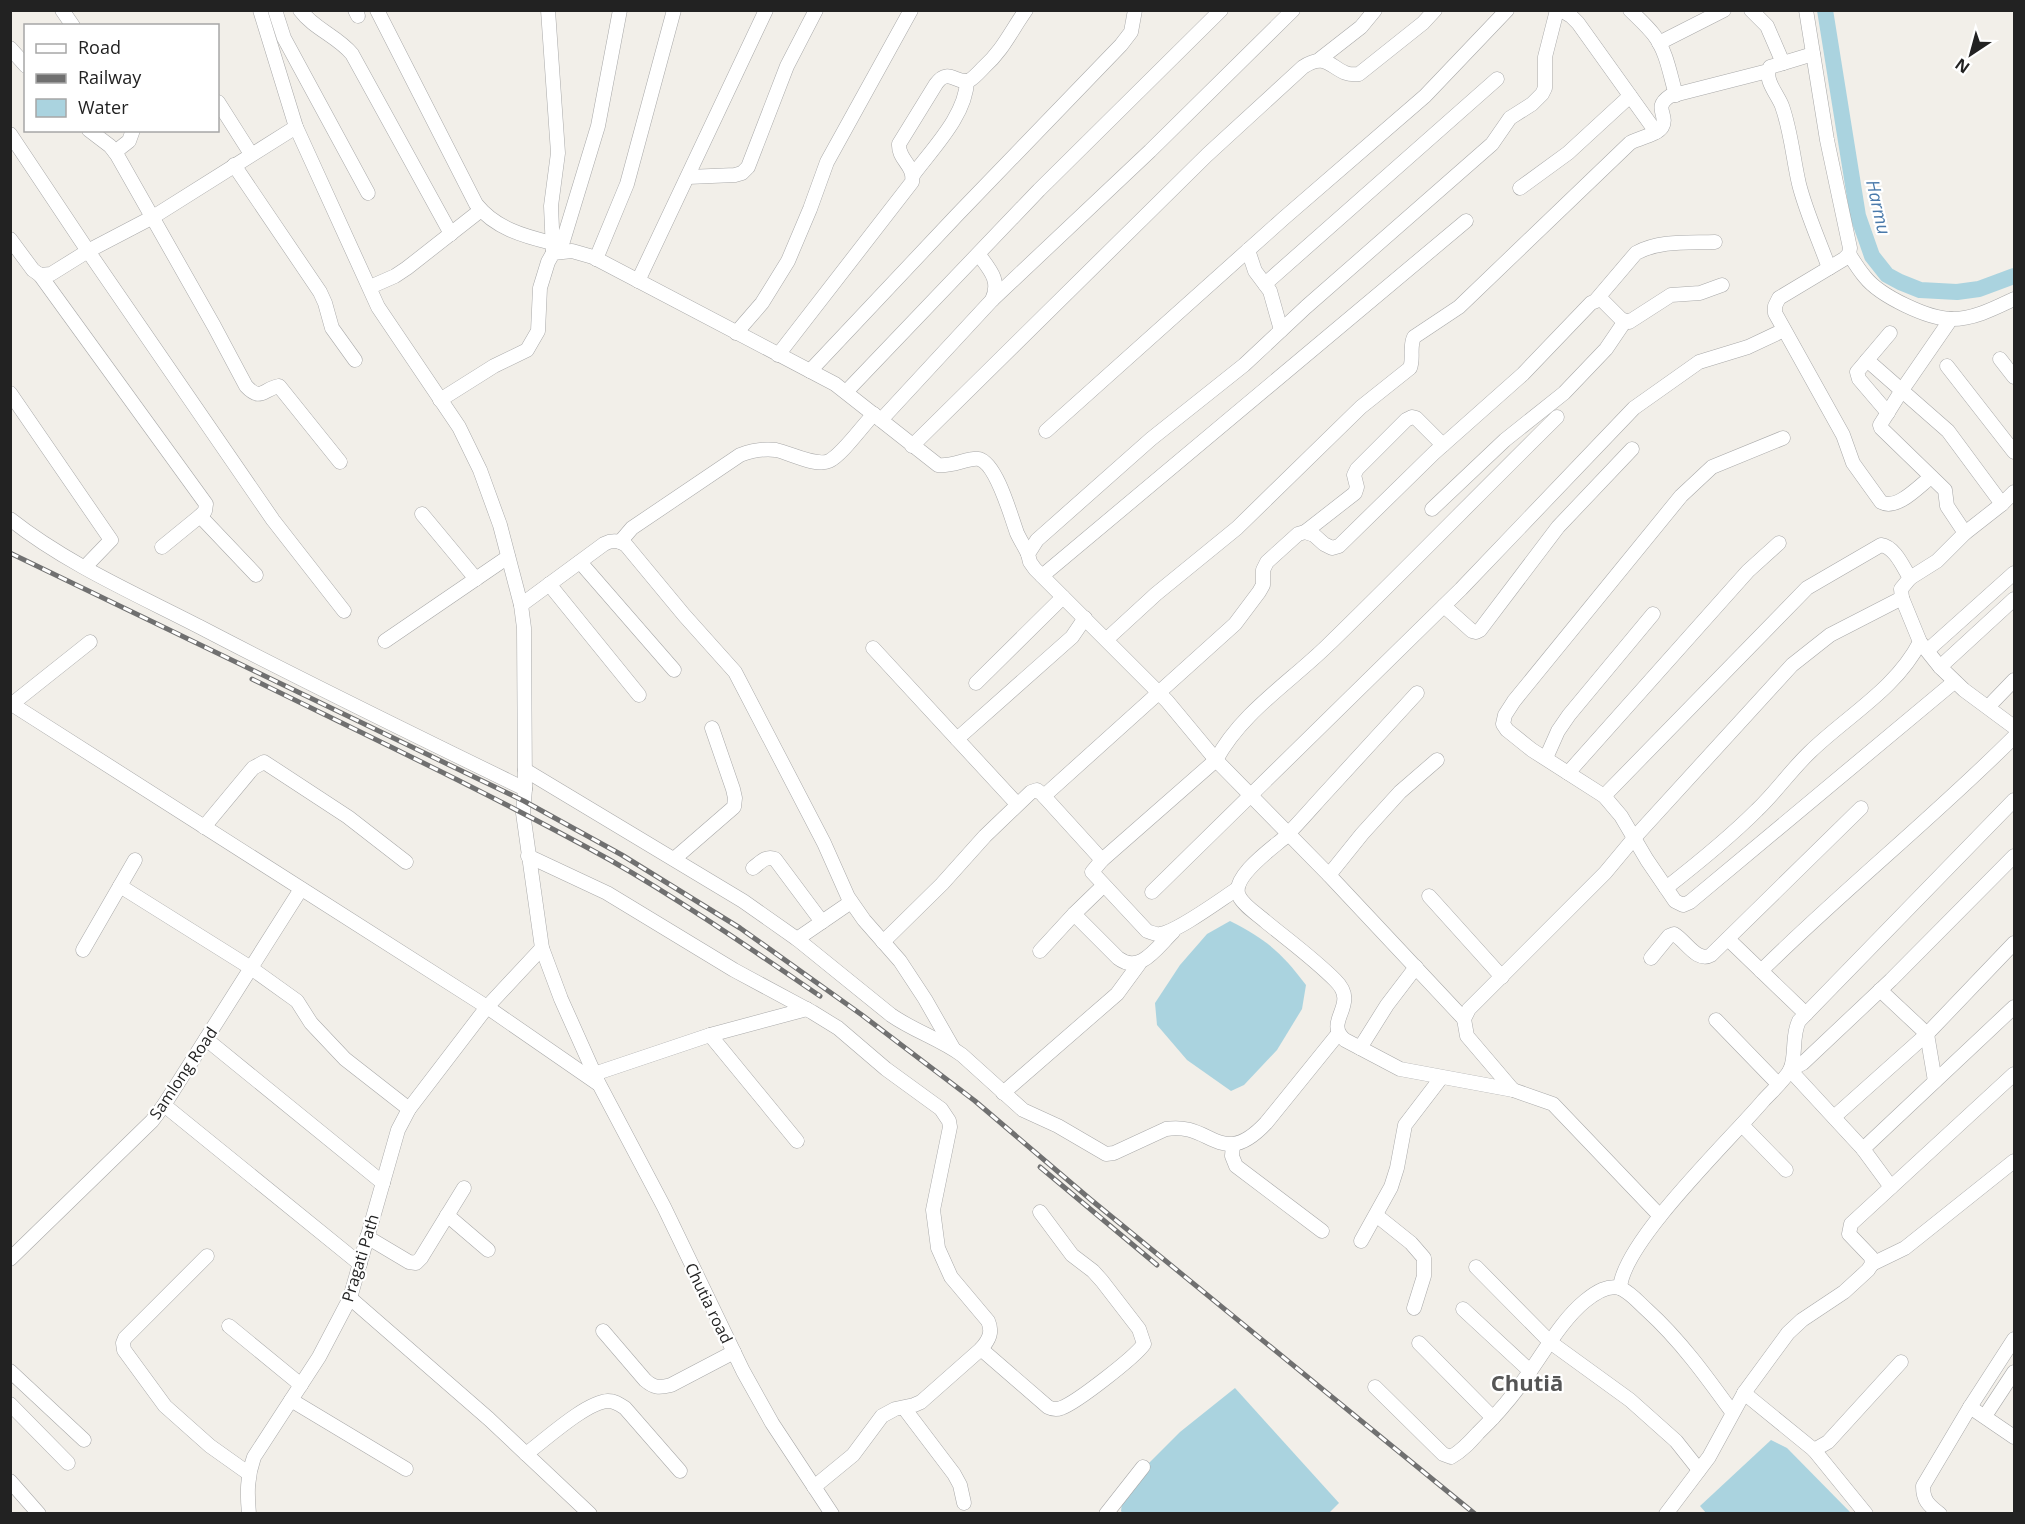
<svg xmlns="http://www.w3.org/2000/svg" width="2025" height="1524" viewBox="0 0 2025 1524" font-family="'Open Sans',sans-serif">
<style>
.water{fill:#aad3df}
.lines{fill:none;stroke-linecap:round;stroke-linejoin:round}
.river{stroke:#aad3df;stroke-width:16}
.minor-casing{stroke:#a9a9a9;stroke-width:15}
.minor{stroke:#fff;stroke-width:14}
.rail-casing{stroke:#707070;stroke-width:5}
.rail{stroke:#fff;stroke-width:3;stroke-dasharray:9;stroke-linecap:butt}
.labels{text-anchor:middle;dominant-baseline:central;stroke-width:4.5;stroke-linejoin:round;paint-order:stroke}
.street-label{font-size:16px;fill:#222;stroke:#fff}
.water-label{font-size:18px;font-style:italic;fill:#4a7aab;stroke:#fff}
.district-label{font-size:22px;font-weight:bold;fill:#555;stroke:#fff}
</style>
<rect width="100%" height="100%" fill="#f2efe9"/>
<g class="water">
<path d="M1230,921C1266,939 1282,953 1306,985L1302,1009L1277,1050L1244,1085L1231,1091L1187,1060L1157,1025L1155,1003L1180,965L1207,934Z"/>
<polygon points="1235,1388 1339,1503 1328,1514 1123,1514 1121,1511 1124,1488 1180,1432"/>
<polygon points="1771,1440 1787,1448 1851,1513 1706,1513 1700,1506"/>
</g>
<g class="lines">
<polyline class="river" points="1825,10 1858,216 1872,256 1887,275 1900,282 1920,290 1957,292 1979,289 2014,276"/>
<defs>
<g id="minor">
<polyline points="62,10 73,26"/>
<polyline points="260,10 296,127 378,307 459,427 480,470 500,525 521,605 524,628 525,789 523,813 542,948 561,999 599,1084 664,1207 743,1371 772,1423 832,1514"/>
<polyline points="275,10 284,38 368,193"/>
<path d="M300,10C314,29 337,36 352,54L451,234"/>
<polyline points="355,10 358,16"/>
<path d="M377,10L476,204C495,228 523,236 552,243"/>
<polyline points="548,10 558,153 551,206 553,251"/>
<polyline points="1561,10 1571,16 1578,23 1656,132"/>
<path d="M1630,10C1638,18 1647,26 1654,35C1667,52 1670,75 1676,95"/>
<polyline points="1751,10 1767,26 1783,63"/>
<path d="M1806,10L1827,140L1850,248L1849,254L1844,259L1779,298L1775,306V313L1843,435L1853,463L1881,502C1897,511 1919,486 1931,477"/>
<polyline points="1659,43 1724,10"/>
<polyline points="10,48 26,66"/>
<path d="M1813,54L1770,67C1763,79 1778,95 1782,106C1791,131 1793,158 1799,184C1806,212 1819,240 1829,268"/>
<polyline points="1320,59 1361,27 1375,10"/>
<polyline points="218,102 251,154"/>
<path d="M89,130L110,146L117,155L214,326L246,386C261,402 263,389 279,386L340,462"/>
<polyline points="10,134 88,251 273,520 344,611"/>
<polyline points="115,152 129,141 133,130"/>
<polyline points="234,165 320,292 325,303 332,328 355,360"/>
<path d="M913,175C933,148 966,115 967,81"/>
<polyline points="688,177 735,175 742,173 748,167 787,66 816,10"/>
<polyline points="1520,188 1568,153 1630,96"/>
<polyline points="10,239 33,270 40,275 51,274 88,251 153,217 296,127"/>
<polyline points="1248,250 1255,271 1270,291 1281,330"/>
<polyline points="560,251 598,126 620,10"/>
<path d="M1849,254C1854,262 1859,270 1865,277C1880,296 1928,319 1952,319C1974,319 1995,308 2014,299"/>
<polyline points="596,259 627,184 674,10"/>
<polyline points="40,275 206,504 205,511 200,516 162,547"/>
<polyline points="638,281 766,10"/>
<polyline points="1265,284 1497,79"/>
<polyline points="370,287 395,276 407,268 481,210"/>
<polyline points="992,300 1150,151 1293,10"/>
<path d="M1596,300L1636,253C1660,240 1688,243 1715,242"/>
<polyline points="1951,319 1902,390 1880,425 1881,428 1945,490 1947,506 1965,533"/>
<polyline points="736,333 762,303 788,261 810,209 827,162 911,10"/>
<path d="M778,355L912,182C915,165 898,160 899,144L936,84C949,66 957,86 970,80C975,77 980,71 984,67C1003,50 1011,31 1026,10"/>
<polyline points="2000,359 2014,377"/>
<polyline points="1867,360 1948,431 2002,504"/>
<polyline points="1947,366 2014,452"/>
<polyline points="810,371 957,215 1121,45 1131,32 1135,10"/>
<polyline points="846,392 1039,190 1221,10"/>
<polyline points="10,393 111,540 85,567"/>
<path d="M440,400L494,366L527,350L538,331L540,288L548,262L553,253L572,251L593,257L835,384L938,465C952,467 969,457 979,459C997,464 1011,517 1017,533C1020,540 1025,547 1028,554"/>
<polyline points="1888,413 1859,379 1857,372 1890,333"/>
<path d="M881,420L992,300C1001,281 990,270 979,255"/>
<polyline points="1046,431 1284,218 1425,96 1507,10"/>
<polyline points="1783,438 1712,467 1681,496 1514,701 1505,715 1503,724 1507,730 1532,750 1604,796 1621,816 1647,860 1675,901 1683,905 1690,902 1954,682"/>
<path d="M912,446L1207,155L1303,67C1331,48 1333,78 1359,74L1423,23L1435,10"/>
<polyline points="1432,509 1505,440 1564,393 1606,349 1625,321"/>
<polyline points="422,514 476,579"/>
<polyline points="200,516 256,575"/>
<path d="M10,519C67,564 136,594 200,627C307,683 416,736 525,789"/>
<polyline points="1305,532 1355,493 1357,487 1354,475 1357,469 1406,420 1412,417 1416,418 1443,445"/>
<path d="M620,542L632,528L740,455C751,451 763,448 776,450C790,453 816,467 829,461C842,455 863,425 874,414"/>
<polyline points="580,562 674,670"/>
<polyline points="1042,576 1466,221"/>
<polyline points="1910,578 1937,561 1965,533 2002,504 2014,492"/>
<polyline points="549,584 639,695"/>
<path d="M521,605L604,544C612,540 618,540 626,545L684,615L735,672L824,843L848,897L864,920L900,961L925,999L953,1048"/>
<polyline points="1444,606 1472,631 1476,632 1480,630 1558,527 1632,449"/>
<path d="M1107,639L1156,594L1237,528L1361,407L1410,368C1414,358 1409,348 1414,337L1459,307L1630,143C1638,138 1657,135 1662,127C1669,115 1652,108 1670,96L1768,71"/>
<polyline points="385,641 508,557"/>
<polyline points="873,648 1017,804"/>
<polyline points="1928,650 2014,573"/>
<polyline points="1940,667 2014,599"/>
<polyline points="976,683 1063,597"/>
<path d="M1417,693C1388,725 1359,756 1330,788C1315,804 1300,822 1284,838C1271,849 1230,878 1239,896C1243,905 1257,914 1265,921C1288,940 1313,958 1335,980C1361,1005 1322,1021 1345,1040L1400,1069L1513,1090L1553,1104L1660,1216"/>
<polyline points="10,703 487,1007 597,1083"/>
<polyline points="12,704 90,642"/>
<polyline points="1988,707 2014,680"/>
<polyline points="957,739 1072,637 1085,618"/>
<polyline points="1546,758 1558,731 1569,715 1653,614"/>
<path d="M525,770L743,901L797,939L891,1015C914,1031 940,1039 962,1055L1023,1110L1058,1126L1106,1154L1114,1153L1166,1129C1211,1121 1221,1171 1266,1123L1338,1034"/>
<polyline points="1568,773 1748,571 1779,543"/>
<polyline points="1044,796 1235,624 1259,592 1263,585 1263,570 1267,562 1298,534 1305,532 1314,535 1324,544 1332,548 1339,546 1434,453 1523,374 1591,303 1601,299 1621,319 1629,322 1671,295 1700,293 1722,285"/>
<path d="M1604,796L1807,588L1881,545C1895,547 1903,567 1910,578L1901,589L1902,598L1920,642L1940,667L1964,690L2014,727"/>
<polyline points="204,827 253,768 264,762 348,817 406,862"/>
<path d="M528,856L607,893L734,970L812,1012L838,1028L886,1069L941,1109L949,1121L950,1127L933,1210L938,1248L951,1277L988,1321C993,1332 989,1340 981,1349L921,1402L914,1405L895,1409L882,1416L853,1455L814,1487"/>
<polyline points="674,859 734,807 735,798 733,789 712,728"/>
<path d="M753,868C760,863 766,855 775,859L822,922"/>
<polyline points="1329,875 1362,834 1400,792 1437,760"/>
<polyline points="120,886 251,968 297,1001 311,1023 345,1059 409,1109"/>
<path d="M1666,888C1698,863 1729,838 1757,810C1776,792 1791,770 1810,752C1847,716 1896,689 1920,642"/>
<path d="M1237,889C1220,900 1177,932 1160,934C1155,935 1151,932 1147,931L1092,872L1102,860L1216,760C1241,713 1289,683 1327,646C1404,571 1480,493 1557,417"/>
<polyline points="1152,892 1461,589 1634,408 1699,362 1748,347 1784,330"/>
<polyline points="1429,896 1502,977"/>
<path d="M1074,914L1118,958C1140,975 1157,947 1173,932"/>
<polyline points="797,939 851,902"/>
<polyline points="1728,939 1806,1014"/>
<polyline points="883,942 942,884 985,836 1031,792 1037,790 1042,794 1102,860"/>
<polyline points="83,950 135,860"/>
<polyline points="1040,951 1074,914 1103,886"/>
<path d="M1651,958L1669,936L1674,934C1686,941 1697,963 1711,955L1861,808"/>
<path d="M1761,971C1843,890 1933,818 2014,737"/>
<polyline points="1880,990 1927,1034 1935,1081"/>
<polyline points="1464,1019 1329,875 1216,760 1167,701 1035,569 1030,562 1028,554 1037,540 1151,439 1244,365 1306,307 1492,144 1510,118 1532,104 1542,94 1545,88 1545,57 1557,10"/>
<polyline points="1716,1020 1778,1084"/>
<polyline points="710,1035 797,1141"/>
<polyline points="206,1039 383,1183"/>
<polyline points="1360,1048 1387,1005 1416,967"/>
<polyline points="594,1074 710,1035 807,1009"/>
<polyline points="1513,1090 1467,1036 1464,1019 1469,1009 1605,873 1635,837 1792,665 1830,635 1902,598"/>
<polyline points="1003,1093 1117,994 1139,964"/>
<polyline points="164,1105 360,1264"/>
<polyline points="1834,1117 1927,1034 2014,943"/>
<polyline points="1742,1125 1786,1170"/>
<polyline points="1233,1145 1232,1156 1236,1166 1322,1231"/>
<polyline points="1863,1149 1790,1070 1803,1063 1891,980 2014,856"/>
<polyline points="1891,1187 1863,1149 2014,1007"/>
<polyline points="447,1215 488,1250"/>
<polyline points="1376,1215 1411,1243 1424,1258 1424,1276 1414,1308"/>
<polyline points="367,1237 409,1262 416,1263 421,1258 464,1188"/>
<polyline points="1361,1241 1391,1187 1397,1168 1405,1125 1441,1078"/>
<polyline points="207,1256 125,1338 123,1343 124,1350 165,1406 210,1446 248,1473"/>
<polyline points="10,1259 152,1121 164,1105 301,889"/>
<polyline points="1872,1264 1905,1248 2014,1161"/>
<polyline points="1476,1267 1550,1342 1630,1400 1676,1441 1699,1470"/>
<path d="M1620,1288C1623,1242 1730,1140 1763,1101C1771,1092 1784,1081 1790,1070C1797,1055 1791,1037 1799,1021L2014,800"/>
<polyline points="350,1298 489,1419 590,1514"/>
<polyline points="1463,1309 1530,1371"/>
<polyline points="229,1326 301,1385"/>
<path d="M603,1331L645,1380C654,1388 659,1388 671,1385L734,1352"/>
<polyline points="1419,1343 1493,1418"/>
<path d="M981,1349L1048,1407C1052,1409 1056,1410 1061,1408C1076,1403 1135,1357 1144,1344L1139,1329L1102,1281L1093,1271L1072,1255L1040,1212"/>
<polyline points="10,1371 84,1440"/>
<path d="M1375,1387L1443,1454L1451,1457C1462,1451 1470,1442 1478,1433C1498,1414 1516,1392 1531,1370C1547,1347 1564,1318 1585,1301C1595,1293 1609,1283 1622,1289C1632,1294 1639,1303 1647,1310C1680,1340 1706,1376 1732,1412"/>
<polyline points="1744,1393 1814,1450 1828,1442 1901,1362"/>
<polyline points="291,1400 406,1469"/>
<polyline points="10,1404 68,1463"/>
<polyline points="1970,1407 2014,1437"/>
<polyline points="904,1408 954,1474 960,1485 964,1503"/>
<polyline points="1985,1416 2014,1372"/>
<polyline points="1814,1450 1866,1514"/>
<path d="M526,1454C545,1440 586,1402 608,1401C615,1401 619,1404 625,1408L680,1471"/>
<polyline points="10,1481 39,1514"/>
<path d="M249,1514C247,1493 247,1477 254,1457L319,1357L350,1298L398,1130L409,1109L487,1007L542,948"/>
<polyline points="1106,1514 1143,1467"/>
<polyline points="1666,1514 1709,1457 1744,1393 1788,1333 1802,1320 1844,1292 1868,1270 1872,1264 1871,1257 1849,1234 1851,1224 2014,1074"/>
<path d="M1940,1514C1928,1505 1923,1500 1923,1486L1970,1407L2014,1339"/>
</g>
</defs>
<use href="#minor" class="minor-casing"/>
<use href="#minor" class="minor"/>
<defs>
<g id="rail">
<polyline points="10,553 524,801 622,855 740,928 862,1015 975,1101 1090,1199 1475,1514"/>
<path d="M252,679C372,738 493,795 610,860C682,901 751,949 820,996"/>
<polyline points="1040,1167 1157,1265"/>
</g>
</defs>
<use href="#rail" class="rail-casing"/>
<use href="#rail" class="rail"/>
</g>
<g class="labels">
<g class="street-label">
<text transform="translate(183 1073) rotate(-56)">Samlong Road</text>
<text transform="translate(360 1258) rotate(-73)">Pragati Path</text>
<text transform="translate(709 1303) rotate(64)">Chutia road</text>
</g>
<g class="water-label">
<text transform="translate(1879 207) rotate(77)">Harmu</text>
</g>
<g class="district-label">
<text x="1527" y="1382">Chutiā</text>
</g>
</g>
<rect width="2025" height="1524" fill="none" stroke="#222222" stroke-width="24"/>
<rect x="24" y="24" width="195" height="108" fill="#ffffff" stroke="#a7a7a7" stroke-width="1.5"/>
<rect x="36" y="44" width="30" height="9" fill="#ffffff" stroke="#a7a7a7" stroke-width="1.5"/>
<text x="78" y="54" font-size="18" fill="#222222">Road</text>
<rect x="36" y="74" width="30" height="9" fill="#707070" stroke="#a7a7a7" stroke-width="1.5"/>
<text x="78" y="84" font-size="18" fill="#222222">Railway</text>
<rect x="36" y="99" width="30" height="18" fill="#aad3df" stroke="#a7a7a7" stroke-width="1.5"/>
<text x="78" y="114" font-size="18" fill="#222222">Water</text>
<g transform="translate(1971 54) rotate(216)" stroke="#ffffff" stroke-width="4.5" paint-order="stroke">
<path d="M0-4.5L10 22L0 15L-10 22Z" fill="#222222"/>
<text y="-9" font-size="16" font-weight="bold" text-anchor="middle" fill="#222222">N</text>
</g>
</svg>
